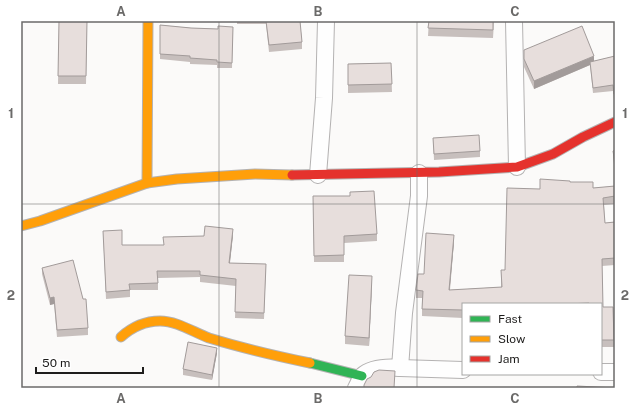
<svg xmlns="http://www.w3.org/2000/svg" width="636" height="409" viewBox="0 0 636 409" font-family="'Public Sans',sans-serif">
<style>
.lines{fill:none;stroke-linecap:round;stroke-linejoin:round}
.street-casing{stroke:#b4b2b2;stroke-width:18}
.fast-casing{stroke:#b4b2b2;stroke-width:11}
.slow-casing{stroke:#b4b2b2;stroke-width:11}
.jam-casing{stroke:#b4b2b2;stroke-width:11}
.street{stroke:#fefefe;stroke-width:16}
.fast{stroke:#30b455;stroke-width:9}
.slow{stroke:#ff9f0a;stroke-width:9}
.jam{stroke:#e5322d;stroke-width:9}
.wall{fill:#c7bfbd}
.shaded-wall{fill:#a29b9a}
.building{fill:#e7dedc;stroke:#a29b9a}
.grid{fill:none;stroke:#6b6a69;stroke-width:1;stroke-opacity:0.55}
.neatline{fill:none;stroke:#6b6a69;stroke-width:1.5}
.grid-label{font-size:13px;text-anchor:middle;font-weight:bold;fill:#6b6a69}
</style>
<rect width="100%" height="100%" fill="#fbfaf9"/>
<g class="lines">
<defs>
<g id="street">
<polyline points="514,21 517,167"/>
<polyline points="318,175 324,98 326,21"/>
<polyline points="400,368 463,370"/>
<polyline points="601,372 615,372"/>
<path d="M356,388C358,385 360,379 362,376C372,367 388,367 400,368L404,313L419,196V173"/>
</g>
<polyline id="fast" points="310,363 362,376"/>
<g id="slow">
<polyline points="147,183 148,21"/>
<polyline points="21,226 40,221 147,183 177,179 255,174 292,175"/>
<path d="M121,337C132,327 145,321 160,321C177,321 193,332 209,338C242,348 276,356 310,363"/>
</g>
<polyline id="jam" points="292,175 439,172 517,167 553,154 583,137 615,122"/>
</defs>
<use href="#street" class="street-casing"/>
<use href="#fast" class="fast-casing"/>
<use href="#slow" class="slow-casing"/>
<use href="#jam" class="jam-casing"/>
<use href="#street" class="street"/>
<use href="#fast" class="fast"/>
<use href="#slow" class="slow"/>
<use href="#jam" class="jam"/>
</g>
<g class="wall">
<polygon points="59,21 87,21 86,84 58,84"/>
<polygon points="237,21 300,21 302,42 302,49 269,52 266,24 237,24"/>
<polygon points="429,21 494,21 493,38 428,36"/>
<polygon points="160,25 191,28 218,29 233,27 232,68 217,68 217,65 190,64 190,62 160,59"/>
<polygon points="524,50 594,61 615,56 615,100 614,100 613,91 593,93 590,65 534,89 524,67"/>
<polygon points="391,63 392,92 348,93 348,64"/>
<polygon points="433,138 480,151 480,157 434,160"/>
<polygon points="615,150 615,170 613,158 613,151"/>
<polygon points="570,182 593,188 615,186 615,204 604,205 605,223 615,222 615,265 602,266 603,307 613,307 614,347 601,347 601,304 463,304 463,318 422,316 422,298 416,298 416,290 424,274 454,242 450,290 501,287 501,270 505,270 540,189"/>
<polygon points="313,196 377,234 377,241 344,243 344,262 314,262"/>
<polygon points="103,231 122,245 163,245 204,236 233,235 230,263 266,264 264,319 235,318 236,286 200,282 200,277 158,278 158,290 130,290 130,297 106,299"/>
<polygon points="42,268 88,328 88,335 57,337 54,304 50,305 42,274"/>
<polygon points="372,284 369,346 345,344 345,336"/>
<polygon points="217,353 212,380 183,375 183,369"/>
</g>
<g class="shaded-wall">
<polygon points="594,56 594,64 590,62 590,65 534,89 534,81"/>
<polygon points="233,229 233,235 229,270 229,263"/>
<polygon points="454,235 454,242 449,297 449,290"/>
<polygon points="372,276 372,284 369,346 369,338"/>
<polygon points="54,297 54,304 50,305 50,298"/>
<polygon points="217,348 217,353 212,380 212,375"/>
</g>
<g class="building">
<polygon points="59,21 87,21 86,76 58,76"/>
<polygon points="266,21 300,21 302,42 269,45"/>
<polygon points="429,21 493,21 493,30 428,28"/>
<polygon points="160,25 191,28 218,29 218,26 233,27 232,63 217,62 217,60 190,58 190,56 160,54"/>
<polygon points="582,26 594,56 534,81 524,59 524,50"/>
<polygon points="615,56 615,94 614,94 613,85 593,88 590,62"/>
<polygon points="391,63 392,84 348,85 348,64"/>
<polygon points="479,135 480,151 434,154 433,138"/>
<polygon points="615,150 615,163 613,151"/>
<polygon points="540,179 570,181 570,182 593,182 593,188 615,186 615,196 603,198 605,223 615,222 615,258 602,259 603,307 613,307 614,340 601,340 601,304 589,304 589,303 567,304 463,304 463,311 463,310 422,309 423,291 416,290 418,274 424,274 426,233 454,235 449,290 502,287 501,270 505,270 507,188 540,189"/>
<polygon points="374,191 377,234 344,236 344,255 314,256 313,196 350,196 350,192"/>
<polygon points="205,226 233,229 229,263 266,264 264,313 235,312 236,279 200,275 200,271 157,271 158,283 129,284 130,290 106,292 103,231 122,230 122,245 164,245 163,237 204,236"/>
<polygon points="73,260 83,299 86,299 88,328 57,330 54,297 50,298 42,268"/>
<polygon points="349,275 372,276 369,338 345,336"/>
<polygon points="188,342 217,348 212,375 183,369"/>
<polygon points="379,370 395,371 394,388 364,388 364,385 367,379 371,377 374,372"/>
<polygon points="577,386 615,388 577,388"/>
</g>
<path class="grid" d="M219,21V388M417,21V388M21,204H615"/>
<rect width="636" height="409" fill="none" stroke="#ffffff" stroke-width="44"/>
<rect x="462" y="303" width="140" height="72" fill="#ffffff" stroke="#a5a5a4"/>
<rect x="470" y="316" width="20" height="6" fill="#30b455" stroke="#a5a5a4"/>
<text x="498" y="323" font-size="12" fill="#1e1d1c">Fast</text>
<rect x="470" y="336" width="20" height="6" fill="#ff9f0a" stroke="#a5a5a4"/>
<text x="498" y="343" font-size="12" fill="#1e1d1c">Slow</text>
<rect x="470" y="356" width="20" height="6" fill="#e5322d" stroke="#a5a5a4"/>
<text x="498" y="363" font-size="12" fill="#1e1d1c">Jam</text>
<path d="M36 367v6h107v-6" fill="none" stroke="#1e1d1c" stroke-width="2"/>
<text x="42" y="367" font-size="12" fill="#1e1d1c" stroke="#ffffff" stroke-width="3" paint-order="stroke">50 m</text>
<rect x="22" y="22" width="592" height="365" class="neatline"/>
<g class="grid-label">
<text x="121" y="16">A</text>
<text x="318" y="16">B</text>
<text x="515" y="16">C</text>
<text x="11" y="118">1</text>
<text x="625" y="118">1</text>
<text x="11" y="300">2</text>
<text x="625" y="300">2</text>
<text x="121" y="403">A</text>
<text x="318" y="403">B</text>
<text x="515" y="403">C</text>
</g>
</svg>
